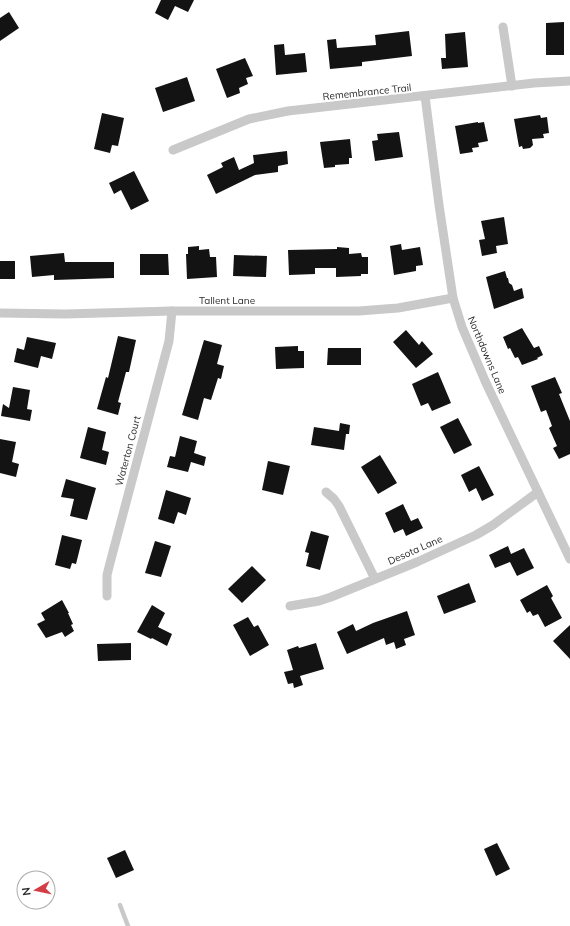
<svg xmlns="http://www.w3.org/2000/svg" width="570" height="926" viewBox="0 0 570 926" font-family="Mulish,sans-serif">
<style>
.building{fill:#131313}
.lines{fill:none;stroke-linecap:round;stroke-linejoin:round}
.service{stroke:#c9c9c9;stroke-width:4.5}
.minor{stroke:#c9c9c9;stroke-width:9}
.labels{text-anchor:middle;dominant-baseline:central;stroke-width:4;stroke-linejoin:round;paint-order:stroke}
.street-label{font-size:10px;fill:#2c2c2c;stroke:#fff}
</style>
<rect width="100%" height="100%" fill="#fff"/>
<g class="building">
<polygon points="161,0 194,0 188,12 175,6 168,20 155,13"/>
<polygon points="9,12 19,28 0,41 0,18"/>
<polygon points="564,22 564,55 546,55 546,23"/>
<polygon points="409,31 412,56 362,62 362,66 330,69 327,40 336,39 337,48 376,45 375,35"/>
<polygon points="465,32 468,67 442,69 441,58 446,58 445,34"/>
<polygon points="284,44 285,55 305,53 307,72 276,75 274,45"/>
<polygon points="245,58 253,76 246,78 248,84 239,88 240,93 227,98 216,69"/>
<polygon points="187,77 195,101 163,112 155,88"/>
<polygon points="102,113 124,118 118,146 112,145 110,153 94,149"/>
<polygon points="540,115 541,118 547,117 549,133 543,134 544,138 532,139 533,145 530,148 523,149 522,146 519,147 514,119"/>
<polygon points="478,122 478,123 484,122 488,141 478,143 479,147 472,148 473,152 460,154 455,126"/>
<polygon points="399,132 403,157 375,161 372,141 378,140 377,134"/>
<polygon points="350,139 352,158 349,158 349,164 335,165 335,167 324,168 320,142"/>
<polygon points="287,151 288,164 278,166 278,172 255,175 216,194 207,175 223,167 221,163 234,157 239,170 254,163 253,155"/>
<polygon points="134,171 149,201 131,210 121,190 114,194 109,183"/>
<polygon points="504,217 508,244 496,246 497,253 482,256 479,240 485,239 481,221"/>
<polygon points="401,244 402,250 420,247 423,265 416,266 416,271 394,275 390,246"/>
<polygon points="199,246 199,250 209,249 210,257 216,257 217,277 187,279 186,254 188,254 188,247"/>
<polygon points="337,247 349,248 349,254 361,253 362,257 368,257 368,274 361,274 361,276 336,277 336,268 315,268 315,274 289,275 288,250 337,249"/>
<polygon points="64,253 65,262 114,262 114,278 54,280 54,275 32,277 30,256"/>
<polygon points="140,254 168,254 169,275 140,275"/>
<polygon points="234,255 267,256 266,277 233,276"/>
<rect x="0" y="261" width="15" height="18"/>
<polygon points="505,271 507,278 508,278 509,283 512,285 514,291 522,288 524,298 494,309 486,277"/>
<polygon points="522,328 534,348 539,346 543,355 537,358 538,359 522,365 518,357 515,358 510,348 508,349 503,337"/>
<polygon points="406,330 419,345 422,341 433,354 416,368 393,342"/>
<polygon points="118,336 136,340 129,372 126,372 118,402 121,403 118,415 97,409 106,377 108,378"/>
<polygon points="27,337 56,343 52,359 41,356 38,368 14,362 17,348 24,350"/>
<polygon points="204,340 222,345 217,364 224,366 221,379 218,378 211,400 204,398 198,420 182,415"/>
<polygon points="298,346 298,351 304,351 304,368 276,369 275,347"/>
<polygon points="328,348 361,348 361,365 327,365"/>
<polygon points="438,372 451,403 432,411 428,403 421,406 412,384"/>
<polygon points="555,377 562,393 559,394 570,421 570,454 559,459 553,448 557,446 549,428 552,426 546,410 541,412 531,386"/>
<polygon points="13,387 30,390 27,409 32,410 30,421 1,416 3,404 9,408"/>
<polygon points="458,418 472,445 454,454 440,427"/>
<polygon points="340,423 350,425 349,434 346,434 344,450 311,445 314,427 339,431"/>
<polygon points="88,427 106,432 102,450 109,452 106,465 80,458"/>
<polygon points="180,436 197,441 194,453 206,457 204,466 191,462 188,472 167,467 170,456 175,457"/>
<polygon points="0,439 16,442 12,462 19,464 16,477 0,473"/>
<polygon points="380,455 397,483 378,494 361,467"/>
<polygon points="268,461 290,466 283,495 262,490"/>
<polygon points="479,466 494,495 482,501 476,488 469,492 461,475"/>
<polygon points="66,479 96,488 87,520 70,516 74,499 61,497"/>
<polygon points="166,490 191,498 186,515 178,512 174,524 158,519"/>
<polygon points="403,504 411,521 418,518 423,528 406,536 403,529 394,533 385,513"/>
<polygon points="311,531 329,536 320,570 306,566 309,553 305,552"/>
<polygon points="62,535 82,540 76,564 72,563 70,569 55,565"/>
<polygon points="155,541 171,546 161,577 145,573"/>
<polygon points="508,546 511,554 524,548 534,568 517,576 510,562 495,568 489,555"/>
<polygon points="252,566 266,580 242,603 228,589"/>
<polygon points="469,583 476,602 444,614 437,596"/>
<polygon points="547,585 553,596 551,598 562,618 545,627 538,614 533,616 530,611 527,613 520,600"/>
<polygon points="62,600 69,613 68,613 73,624 71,625 74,631 65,637 62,632 46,638 37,624 45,620 41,613"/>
<polygon points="152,605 165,613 158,627 172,634 167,646 152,638 151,639 137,632"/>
<polygon points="407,611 415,635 404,639 406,645 396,649 394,642 386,645 384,638 347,654 337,632 353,624 356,631 373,623"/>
<polygon points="248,617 254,627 258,625 269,645 250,656 233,625"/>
<polygon points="570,625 570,659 553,641"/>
<polygon points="131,643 131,660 98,661 97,644"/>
<polygon points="316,643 324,669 300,676 303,685 294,688 293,683 288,684 284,672 293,670 287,650 298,646 299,648"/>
<polygon points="497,843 510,869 496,876 484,849"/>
<polygon points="125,850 134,870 116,878 107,858"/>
</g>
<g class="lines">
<polyline class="service" points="120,905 128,926"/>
<g class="minor">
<polyline points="503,27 512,86"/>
<polyline points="425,96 439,205 453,298 462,327 486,383 570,559"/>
<polyline points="173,150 249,119 288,111 534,83 570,81"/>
<polyline points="0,313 65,314 172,311 359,311 398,308 453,298"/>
<polyline points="326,492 334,499 339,506 375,579"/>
<polyline points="107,596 107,575 110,563 169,341 172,311"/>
<polyline points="290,606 319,601 331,597 417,562 476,535 493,525 538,492"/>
</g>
</g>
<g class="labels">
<g class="street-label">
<text transform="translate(367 92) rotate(-6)">Remembrance Trail</text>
<text x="227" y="300">Tallent Lane</text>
<text transform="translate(487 355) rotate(67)">Northdowns Lane</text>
<text transform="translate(128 451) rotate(-75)">Waterton Court</text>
<text transform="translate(415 550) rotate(-24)">Desota Lane</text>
</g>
</g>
<g transform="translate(36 890) rotate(261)"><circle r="19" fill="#ffffff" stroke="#ababab"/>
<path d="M0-3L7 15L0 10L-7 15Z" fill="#d33e44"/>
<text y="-6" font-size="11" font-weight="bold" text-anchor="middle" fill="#2c2c2c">N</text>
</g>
</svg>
